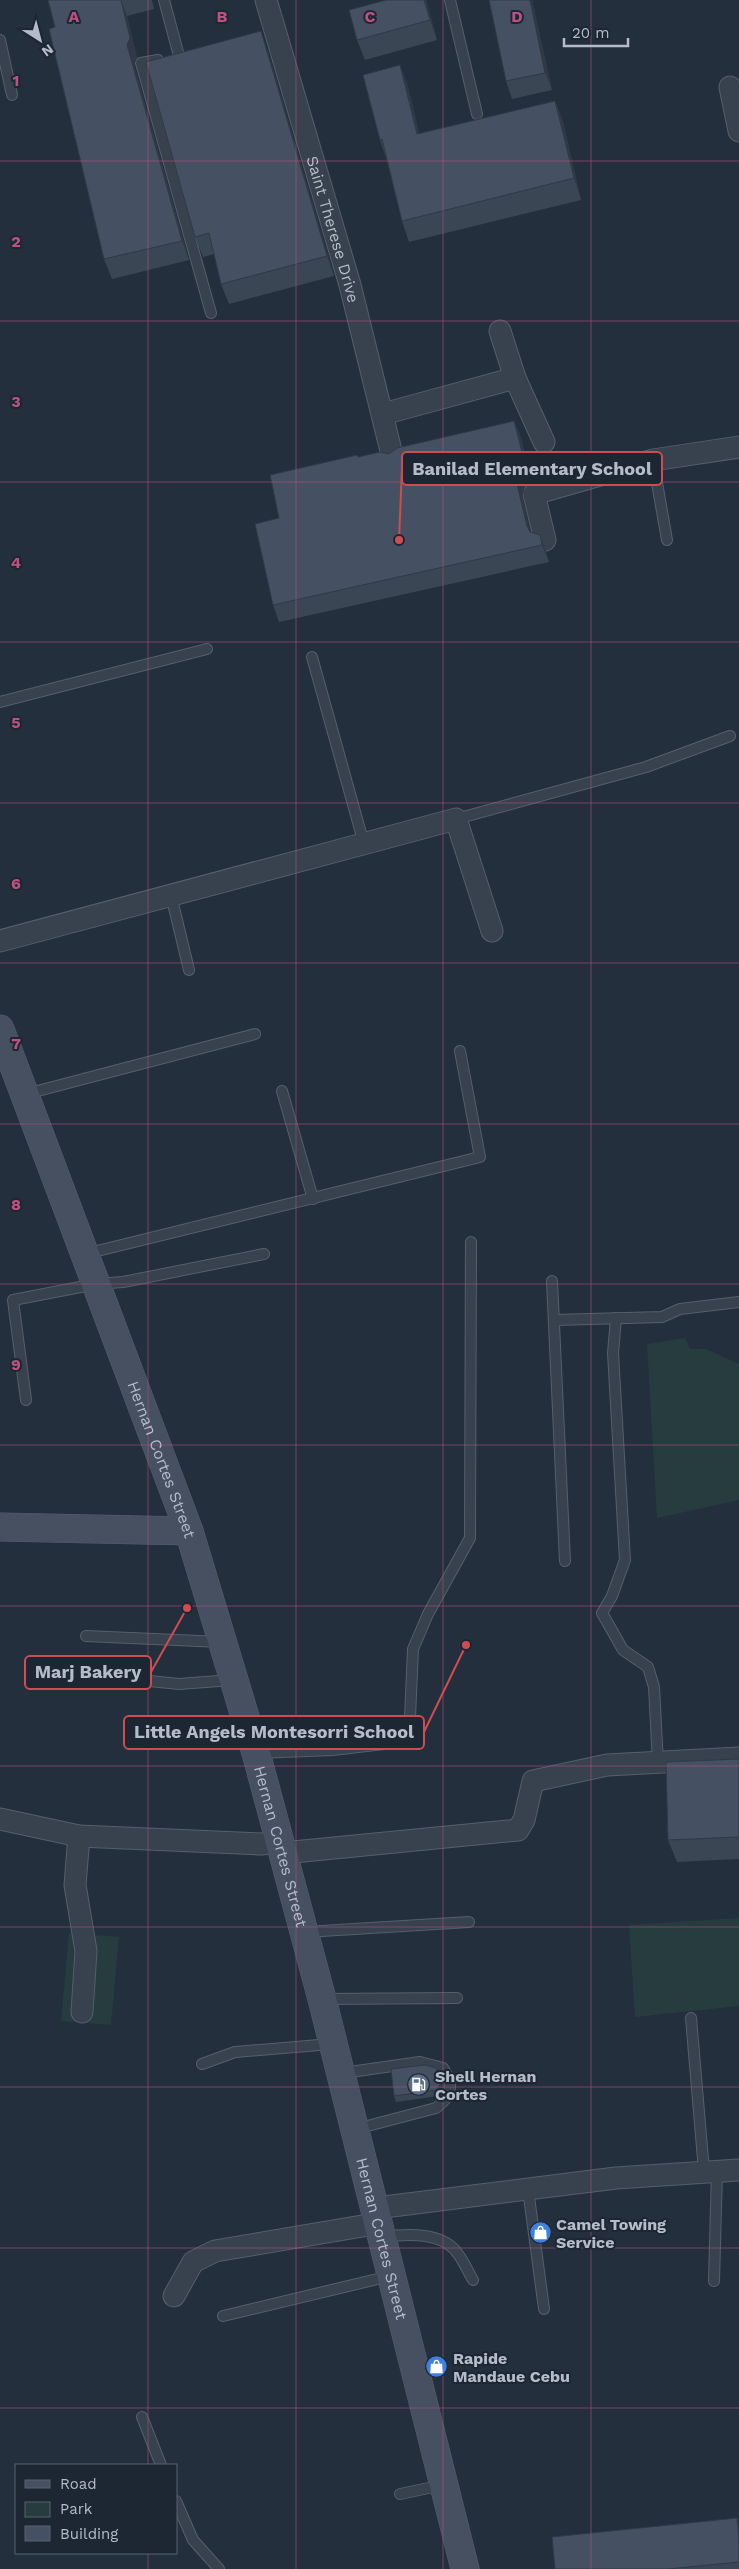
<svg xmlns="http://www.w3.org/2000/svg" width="739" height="2569" viewBox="0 0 739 2569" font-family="'Work Sans',sans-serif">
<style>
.green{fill:#263c3f}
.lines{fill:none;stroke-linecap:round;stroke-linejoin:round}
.lane-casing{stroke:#565f6c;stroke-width:12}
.street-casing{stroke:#565f6c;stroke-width:23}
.secondary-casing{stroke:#565f6c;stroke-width:29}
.lane{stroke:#38414e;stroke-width:10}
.street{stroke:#38414e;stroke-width:21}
.secondary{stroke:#465061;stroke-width:28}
.wall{fill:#3b4654}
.shaded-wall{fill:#303945}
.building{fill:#455162;stroke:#303945}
.grid{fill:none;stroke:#bd5182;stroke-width:1;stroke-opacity:0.55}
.labels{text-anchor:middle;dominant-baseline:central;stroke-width:4;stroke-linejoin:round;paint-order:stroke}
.street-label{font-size:16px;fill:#b4bcc9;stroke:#1d2633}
.poi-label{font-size:16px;font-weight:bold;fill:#b4bcc9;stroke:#1d2633;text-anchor:start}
.grid-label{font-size:16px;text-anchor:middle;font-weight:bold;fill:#bd5182;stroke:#1d2633;stroke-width:4;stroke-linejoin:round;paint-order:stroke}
.leader{fill:none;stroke:#ce4d50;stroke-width:2}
.callout-dot{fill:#ce4d50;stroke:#1d2633;stroke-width:2}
.callout{fill:#1d2633;stroke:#ce4d50;stroke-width:2}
.callout-label{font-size:18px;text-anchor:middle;font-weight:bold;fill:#b4bcc9}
</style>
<rect width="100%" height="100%" fill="#242f3e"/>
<g class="green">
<polygon points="685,1338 690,1349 706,1349 739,1364 739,1500 657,1518 647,1344"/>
<polygon points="739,1918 739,2006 635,2017 629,1925"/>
<polygon points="69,1933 119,1937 111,2025 61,2021"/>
</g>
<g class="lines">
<defs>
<g id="lane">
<polyline points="164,0 179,56"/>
<polyline points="450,0 477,114"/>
<polyline points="0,40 12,95"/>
<polyline points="158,60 141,63 211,313"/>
<polyline points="653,460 667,540"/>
<polyline points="312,657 364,844"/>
<polyline points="0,702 207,649"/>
<polyline points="456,819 646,767 730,736"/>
<polyline points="171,895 189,970"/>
<polyline points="282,1091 313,1199"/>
<polyline points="26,1094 255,1034"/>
<polyline points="85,1254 480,1157 460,1051"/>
<polyline points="552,1281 565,1561"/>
<polyline points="616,1318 613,1353 625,1560 612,1596 602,1613 623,1650 648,1667 654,1687 658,1763"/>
<polyline points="554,1320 662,1317 680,1309 739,1302"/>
<polyline points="26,1400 13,1300 96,1284 123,1282 264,1254"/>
<polyline points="86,1636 221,1642"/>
<polyline points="130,1679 179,1684 232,1680"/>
<polyline points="257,1753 333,1750 409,1741 413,1649 428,1614 470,1538 471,1242"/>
<polyline points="305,1932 469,1922"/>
<polyline points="323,1999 457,1998"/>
<polyline points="691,2018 704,2171"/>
<polyline points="202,2064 235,2052 331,2044"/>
<path d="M343,2073L420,2062L443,2068C454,2086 453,2095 436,2108L356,2129"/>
<polyline points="528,2189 544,2309"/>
<path d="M383,2237C404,2234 438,2232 454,2249C462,2257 467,2270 473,2280"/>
<polyline points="714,2281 717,2171"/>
<polyline points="223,2316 390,2276"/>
<polyline points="142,2417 161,2465"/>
<polyline points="400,2494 443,2485"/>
<polyline points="176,2501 193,2540 219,2569"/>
</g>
<g id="street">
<path id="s1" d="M266,0L350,285L393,459"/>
<polyline points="730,87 739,131"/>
<polyline points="500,331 515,378 544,442"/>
<polyline points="383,414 515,378"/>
<polyline points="545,540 534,494 653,460 739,447"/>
<polyline points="0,941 456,819 492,931"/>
<polyline points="0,1819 79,1836 261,1844 280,1842"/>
<polyline points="79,1836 75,1885 86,1951 82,2012"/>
<polyline points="283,1853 518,1830 524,1820 533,1781 607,1765 739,1758"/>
<polyline points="376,2208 616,2178 739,2170"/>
<polyline points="174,2296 193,2262 215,2251 380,2223"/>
</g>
<g id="secondary">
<path id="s2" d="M0,1029L189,1531L256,1753L322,1999L465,2569"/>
<polyline points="0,1527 189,1531"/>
</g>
</defs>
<use href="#lane" class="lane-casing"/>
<use href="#street" class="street-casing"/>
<use href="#secondary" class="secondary-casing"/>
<use href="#lane" class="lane"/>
<use href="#street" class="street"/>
<use href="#secondary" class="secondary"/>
</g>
<g class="wall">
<polygon points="48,0 152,0 154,9 127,16 137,58 134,65 189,260 112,279 104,259 55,27"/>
<polygon points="426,0 437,40 365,60 357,40"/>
<polygon points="532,0 552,90 512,99 506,81"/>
<polygon points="268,52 334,276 229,304 221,284 214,254 203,257 195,237"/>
<polygon points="400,65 408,87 419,134 555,101 563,122 581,200 409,242 402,221 387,161 380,140"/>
<polygon points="514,421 521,438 531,482 525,486 522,497 530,532 540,535 546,552 549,562 279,622 273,605 279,518 358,457 389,454"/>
<polygon points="739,1759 739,1859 677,1862 668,1840"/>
<polygon points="443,2089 439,2096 396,2102 394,2096"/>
<polygon points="737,2518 739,2524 739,2569 555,2569"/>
</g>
<g class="shaded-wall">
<polygon points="121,0 127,16 137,58 134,65 189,260 182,241 127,45"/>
<polygon points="424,0 426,0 437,40 430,20"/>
<polygon points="530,0 532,0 552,90 545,73"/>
<polygon points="261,31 268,52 334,276 327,256"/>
<polygon points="400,65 408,87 425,156 417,134"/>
<polygon points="555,101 563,122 581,200 574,178"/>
<polygon points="514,421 521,438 531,482 525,464"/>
<polygon points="519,468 525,486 522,497 533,543 527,526 516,480"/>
<polygon points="540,535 546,552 549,562 542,545"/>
<polygon points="436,2068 443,2089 439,2096 437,2090"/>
<polygon points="737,2518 739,2524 739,2543"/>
</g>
<g class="building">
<polygon points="48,0 121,0 130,38 127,45 182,241 104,259 49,29 55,27"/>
<polygon points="386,0 424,0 430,20 357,40 349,10"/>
<polygon points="489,0 530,0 545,73 506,81"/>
<polygon points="261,31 327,256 221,284 209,233 195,237 146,62"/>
<polygon points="400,65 417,134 555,101 574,178 402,221 382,139 380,140 363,75"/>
<polygon points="514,421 525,464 519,468 516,480 527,526 530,532 540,535 542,545 273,605 255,524 279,518 270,475 357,455 358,457 380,452 389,454 397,448"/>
<polygon points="739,1759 739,1837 668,1840 666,1762"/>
<polygon points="425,2065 436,2068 441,2083 437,2090 394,2096 391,2069"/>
<polygon points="737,2518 739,2543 739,2562 668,2569 555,2569 552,2537"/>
</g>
<path class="grid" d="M148,0V2465M296,0V2569M443,0V2569M591,0V2569M0,161H739M0,321H739M0,482H739M0,642H739M0,803H739M0,963H739M0,1124H739M0,1284H739M0,1445H739M0,1606H739M0,1766H739M0,1927H739M0,2087H739M0,2248H739M0,2408H739M148,2553V2569"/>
<defs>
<symbol id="fuel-disc" viewBox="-11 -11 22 22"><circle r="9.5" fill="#5c6f8a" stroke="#1d2633"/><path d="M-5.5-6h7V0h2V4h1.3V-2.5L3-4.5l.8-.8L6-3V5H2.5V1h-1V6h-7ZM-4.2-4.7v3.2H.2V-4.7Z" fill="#fff"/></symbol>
<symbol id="shop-disc" viewBox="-11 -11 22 22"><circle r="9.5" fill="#3f7fe0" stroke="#1d2633"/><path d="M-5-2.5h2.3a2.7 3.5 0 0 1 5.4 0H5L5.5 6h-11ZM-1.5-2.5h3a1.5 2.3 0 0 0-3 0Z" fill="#fff"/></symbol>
</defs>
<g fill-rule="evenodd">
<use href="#fuel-disc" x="406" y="2072" width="25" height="25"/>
<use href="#shop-disc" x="528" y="2220" width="25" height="25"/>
<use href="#shop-disc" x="424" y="2354" width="25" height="25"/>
</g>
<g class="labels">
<g class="street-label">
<text stroke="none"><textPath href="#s1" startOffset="239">Saint Therese Drive</textPath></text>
<text stroke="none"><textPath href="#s2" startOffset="460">Hernan Cortes Street</textPath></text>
<text stroke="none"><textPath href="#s2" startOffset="865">Hernan Cortes Street</textPath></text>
<text stroke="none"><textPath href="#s2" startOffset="1270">Hernan Cortes Street</textPath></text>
</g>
<g class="poi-label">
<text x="435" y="2076">Shell Hernan<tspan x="435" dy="18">Cortes</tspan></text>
<text x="556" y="2224">Camel Towing<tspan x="556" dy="18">Service</tspan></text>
<text x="453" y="2358">Rapide<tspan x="453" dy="18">Mandaue Cebu</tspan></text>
</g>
</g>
<g class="grid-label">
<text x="74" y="22">A</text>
<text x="222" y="22">B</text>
<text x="370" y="22">C</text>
<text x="517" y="22">D</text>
<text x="16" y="86">1</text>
<text x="16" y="247">2</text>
<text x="16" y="407">3</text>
<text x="16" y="568">4</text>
<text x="16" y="728">5</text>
<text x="16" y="889">6</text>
<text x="16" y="1049">7</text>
<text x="16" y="1210">8</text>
<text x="16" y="1370">9</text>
</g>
<path class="leader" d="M399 540L402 468M187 1608L151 1672M466 1645L424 1732"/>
<g class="callout-dot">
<circle cx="399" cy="540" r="5"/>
<circle cx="187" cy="1608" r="5"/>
<circle cx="466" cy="1645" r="5"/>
</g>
<g class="callout">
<rect x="402" y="452" width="260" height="33" rx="5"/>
<rect x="25" y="1656" width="126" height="33" rx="5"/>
<rect x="124" y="1716" width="300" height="33" rx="5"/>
</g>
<g class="callout-label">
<text x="532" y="475">Banilad Elementary School</text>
<text x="88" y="1678">Marj Bakery</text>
<text x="274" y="1738">Little Angels Montesorri School</text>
</g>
<rect x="15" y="2464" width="162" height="90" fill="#1d2633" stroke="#59626f"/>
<rect x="25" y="2480" width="25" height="8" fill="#465061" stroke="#59626f"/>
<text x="60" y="2489" font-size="15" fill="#b4bcc9">Road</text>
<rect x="25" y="2502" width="25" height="15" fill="#263c3f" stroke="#59626f"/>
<text x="60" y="2514" font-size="15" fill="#b4bcc9">Park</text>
<rect x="25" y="2526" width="25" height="15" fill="#455162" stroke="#59626f"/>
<text x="60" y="2539" font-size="15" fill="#b4bcc9">Building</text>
<g transform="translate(40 40) rotate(144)" stroke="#1d2633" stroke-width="4" paint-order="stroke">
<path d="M0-4L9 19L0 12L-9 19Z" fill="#b4bcc9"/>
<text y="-8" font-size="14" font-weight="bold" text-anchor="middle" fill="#b4bcc9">N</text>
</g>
<path d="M564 38v8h64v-8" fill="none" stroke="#b4bcc9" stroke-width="2.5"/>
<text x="572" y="38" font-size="15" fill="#b4bcc9" stroke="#1d2633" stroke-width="4" paint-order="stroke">20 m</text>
</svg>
